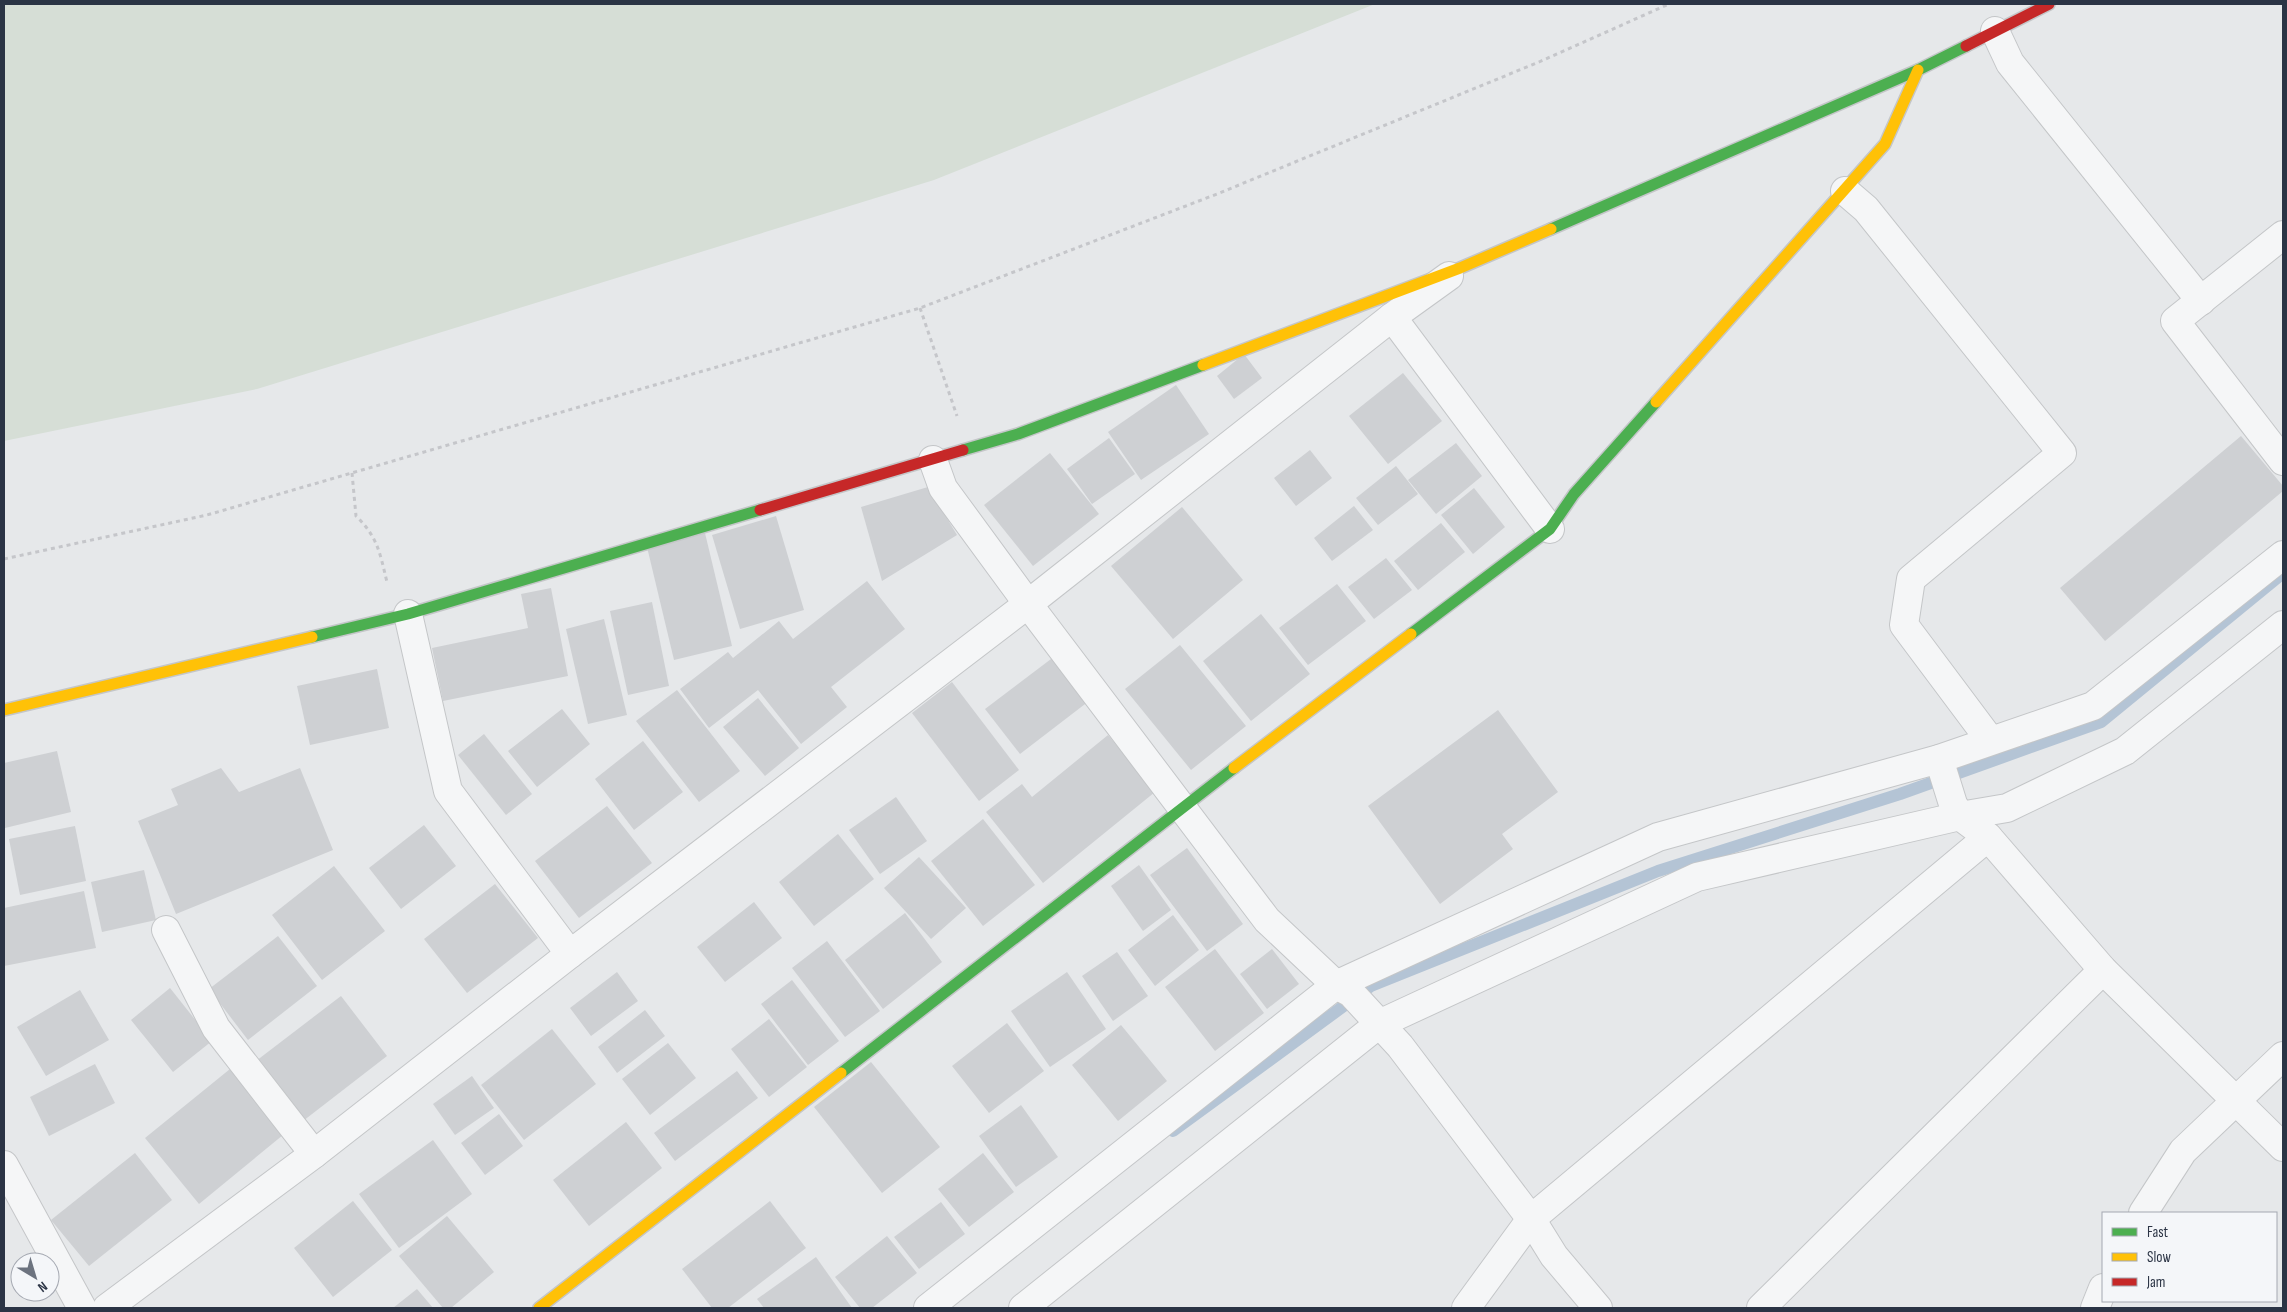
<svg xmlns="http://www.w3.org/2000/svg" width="2287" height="1312" viewBox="0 0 2287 1312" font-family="'Sofia Sans Condensed',sans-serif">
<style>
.green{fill:#d6ded6}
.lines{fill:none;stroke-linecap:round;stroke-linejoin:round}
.stream{stroke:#b4c4d5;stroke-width:12}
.building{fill:#ced0d3}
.street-casing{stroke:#c4c6c8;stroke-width:30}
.fast-casing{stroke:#c4c6c8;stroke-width:14}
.slow-casing{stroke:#c4c6c8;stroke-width:14}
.jam-casing{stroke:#c4c6c8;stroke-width:14}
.path{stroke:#c5c6ca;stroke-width:3;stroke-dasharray:4 4;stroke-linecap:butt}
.street{stroke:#f5f6f7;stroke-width:28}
.fast{stroke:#4caf50;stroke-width:11}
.slow{stroke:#ffc107;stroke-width:11}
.jam{stroke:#c62828;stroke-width:11}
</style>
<rect width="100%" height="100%" fill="#e6e8ea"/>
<polygon class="green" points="4,4 1375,4 934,180 257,389 4,441"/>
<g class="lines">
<polyline class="stream" points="1173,1131 1371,986 1658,871 1900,794 2101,722 2283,573"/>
</g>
<g class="building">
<polygon points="1244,354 1262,378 1234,399 1217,376"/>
<polygon points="1403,373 1442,421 1388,464 1349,416"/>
<polygon points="1176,385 1209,434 1141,480 1108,432"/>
<polygon points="2241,436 2283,486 2283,491 2105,641 2060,588"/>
<polygon points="1109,438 1135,474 1092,504 1067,469"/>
<polygon points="1456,443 1482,476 1436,514 1408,480"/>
<polygon points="1310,450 1332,478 1296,506 1274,478"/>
<polygon points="1050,453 1099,514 1033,566 984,505"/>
<polygon points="1396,466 1418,494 1378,525 1356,498"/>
<polygon points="928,487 957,535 882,581 861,507"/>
<polygon points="1474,488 1505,527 1473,554 1441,515"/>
<polygon points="1354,506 1373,530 1332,561 1314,538"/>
<polygon points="1182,507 1243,580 1173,639 1111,566"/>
<polygon points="776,516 804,610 740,629 712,535"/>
<polygon points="1441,523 1465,552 1418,590 1394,561"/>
<polygon points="705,533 732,646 674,660 647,547"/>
<polygon points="1386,558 1412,590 1374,619 1348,587"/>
<polygon points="867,581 905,629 831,687 847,707 801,744 758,690 709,728 680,689 728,652 733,658 779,621 793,639"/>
<polygon points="1337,584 1366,621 1308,665 1279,628"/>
<polygon points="551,588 568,676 443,701 432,648 528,628 521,594"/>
<polygon points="652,602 669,686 628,695 610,611"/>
<polygon points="1261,614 1310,674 1251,721 1203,661"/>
<polygon points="604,619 627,715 588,724 566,629"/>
<polygon points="1180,645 1246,726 1191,770 1125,689"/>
<polygon points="1055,656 1089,701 1020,754 985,709"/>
<polygon points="377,669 389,728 310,745 297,686"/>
<polygon points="952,682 1019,770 979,801 912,713"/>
<polygon points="677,690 740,771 699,802 636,721"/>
<polygon points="758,698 799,748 765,776 723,727"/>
<polygon points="562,709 590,744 537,787 508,751"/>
<polygon points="1498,710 1558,792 1502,834 1513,849 1440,904 1368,806"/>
<polygon points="484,734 532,794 506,815 458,755"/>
<polygon points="1108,735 1155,792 1043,883 986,812 1022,784 1032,797"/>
<polygon points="643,741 683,792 634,830 595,779"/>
<polygon points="57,751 71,812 5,828 4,763"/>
<polygon points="221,768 239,792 300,768 333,850 176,914 138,821 178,805 171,789"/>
<polygon points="896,797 927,841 880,874 849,830"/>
<polygon points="607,806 652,863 579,918 535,861"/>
<polygon points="983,819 1035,885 983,926 931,861"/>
<polygon points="424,825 456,866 401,909 369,868"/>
<polygon points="75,826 86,881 20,895 9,839"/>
<polygon points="838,834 874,879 814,926 779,882"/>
<polygon points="1187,848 1243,924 1207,951 1150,875"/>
<polygon points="919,857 966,908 931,939 884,888"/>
<polygon points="1139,865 1171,910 1143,931 1111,886"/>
<polygon points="334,866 385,931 322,980 272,915"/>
<polygon points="144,870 156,920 102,932 91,882"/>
<polygon points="495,884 538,938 467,993 424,939"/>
<polygon points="84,891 96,948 4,966 4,908"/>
<polygon points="754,902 782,938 725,982 697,947"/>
<polygon points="905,913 942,962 883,1009 845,960"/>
<polygon points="1173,915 1199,950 1155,986 1128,950"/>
<polygon points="278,936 317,986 248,1040 209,989"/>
<polygon points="827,941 880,1011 845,1037 792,968"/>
<polygon points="1215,949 1264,1013 1215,1051 1165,987"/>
<polygon points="1272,949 1299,984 1267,1009 1240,974"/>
<polygon points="1117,952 1148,996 1113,1021 1082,976"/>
<polygon points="617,972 638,1001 591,1036 570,1008"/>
<polygon points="1067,972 1106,1029 1050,1067 1011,1011"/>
<polygon points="792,980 839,1041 808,1065 761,1004"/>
<polygon points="170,988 212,1041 173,1072 131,1020"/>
<polygon points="80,990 109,1040 46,1076 17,1027"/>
<polygon points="341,996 387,1056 303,1121 256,1061"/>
<polygon points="645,1010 665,1036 617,1073 598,1047"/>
<polygon points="769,1019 807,1067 769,1097 731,1049"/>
<polygon points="1007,1023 1044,1071 989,1113 952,1066"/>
<polygon points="1121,1025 1167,1081 1118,1121 1072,1065"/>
<polygon points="552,1029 596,1084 524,1140 481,1085"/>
<polygon points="668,1043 696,1078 650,1115 622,1079"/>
<polygon points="871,1062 940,1147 882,1193 814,1107"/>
<polygon points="95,1064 115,1103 49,1136 30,1097"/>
<polygon points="230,1069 283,1135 199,1204 145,1138"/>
<polygon points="737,1071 758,1098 675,1161 654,1133"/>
<polygon points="472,1076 494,1108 455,1135 433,1104"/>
<polygon points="1021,1105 1058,1157 1016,1187 979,1136"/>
<polygon points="499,1114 523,1146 485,1175 461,1143"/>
<polygon points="626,1122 662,1168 589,1226 553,1180"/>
<polygon points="433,1140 472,1194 399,1248 359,1194"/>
<polygon points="135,1153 172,1200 89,1266 51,1220"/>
<polygon points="983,1153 1014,1192 969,1227 938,1189"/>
<polygon points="353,1201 392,1250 333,1297 294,1248"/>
<polygon points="770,1201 806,1248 728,1308 712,1308 682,1269"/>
<polygon points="941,1202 965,1234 919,1269 894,1237"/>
<polygon points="447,1216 494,1272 451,1308 443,1308 399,1256"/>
<polygon points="887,1236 917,1273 872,1308 860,1308 835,1277"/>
<polygon points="816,1257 852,1308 764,1308 757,1299"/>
<polygon points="417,1289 433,1308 393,1308"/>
</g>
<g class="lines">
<defs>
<g id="street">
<polyline points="1995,31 2010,63 2201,301"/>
<polyline points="1845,191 1866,209 2062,453 1911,579 1904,625 1990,740"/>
<polyline points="2283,235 2175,321 2283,461"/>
<polyline points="1392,317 1550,529"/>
<polyline points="933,460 943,488 1028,604 1267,920 1336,985 1351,993 1400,1046 1531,1219 1554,1256 1598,1308"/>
<polyline points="408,614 448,791 570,954"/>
<polyline points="1939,759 1953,804 1960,816 1988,837 2103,970 2283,1147"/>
<polyline points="166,930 216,1028 314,1154"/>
<polyline points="4,1165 82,1308"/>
<polyline points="2143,1213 2183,1151 2283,1056"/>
<polyline points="107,1308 314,1154 570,954 1028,604 1392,317 1449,276"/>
<polyline points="928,1308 1336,985 1658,837 1939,759 2093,706 2283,555"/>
<polyline points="1023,1308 1379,1024 1697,877 1960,816 2007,808 2125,751 2283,625"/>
<polyline points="1466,1308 1531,1219 1988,837"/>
<polyline points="1761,1308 2103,970"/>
<polyline points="2095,1308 2103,1288"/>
</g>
<g id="fast">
<polyline points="1551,229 1918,70 1966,46"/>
<polyline points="963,450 1018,434 1203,365"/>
<polyline points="1411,634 1550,529 1574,494 1656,402"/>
<polyline points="312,637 408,614 760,510"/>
<polyline points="841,1073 1234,768"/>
</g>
<g id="slow">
<polyline points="1203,365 1460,268 1551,229"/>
<polyline points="1656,402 1885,144 1918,70"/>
<polyline points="4,710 312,637"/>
<polyline points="1234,768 1411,634"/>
<polyline points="539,1308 841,1073"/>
</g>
<g id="jam">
<polyline points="1966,46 2049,4"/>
<polyline points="760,510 963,450"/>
</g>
</defs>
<use href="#street" class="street-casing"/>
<use href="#fast" class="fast-casing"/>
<use href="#slow" class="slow-casing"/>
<use href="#jam" class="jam-casing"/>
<g class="path">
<polyline points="920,308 957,416"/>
<path d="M352,473L356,516C378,537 380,554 387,582"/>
<polyline points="4,559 207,515 920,308 1217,194 1539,62 1669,4"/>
</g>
<use href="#street" class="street"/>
<use href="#fast" class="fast"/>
<use href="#slow" class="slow"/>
<use href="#jam" class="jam"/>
</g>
<rect width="2287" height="1312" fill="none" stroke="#2b3445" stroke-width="10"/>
<rect x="2102" y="1212" width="175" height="90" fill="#f4f6f9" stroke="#a4a8b1"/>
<rect x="2112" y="1228" width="25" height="8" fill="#4caf50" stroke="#a4a8b1"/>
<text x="2147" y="1237" font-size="15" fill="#2b3445">Fast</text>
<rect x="2112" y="1253" width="25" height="8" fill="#ffc107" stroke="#a4a8b1"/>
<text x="2147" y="1262" font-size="15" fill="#2b3445">Slow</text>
<rect x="2112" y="1278" width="25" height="8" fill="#c62828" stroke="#a4a8b1"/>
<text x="2147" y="1287" font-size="15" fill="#2b3445">Jam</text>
<g transform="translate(35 1277) rotate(142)"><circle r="24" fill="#f4f6f9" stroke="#a4a8b1"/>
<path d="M0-4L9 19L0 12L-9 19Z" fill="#6c737f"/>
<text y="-8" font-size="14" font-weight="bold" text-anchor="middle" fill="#2b3445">N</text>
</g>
</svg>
